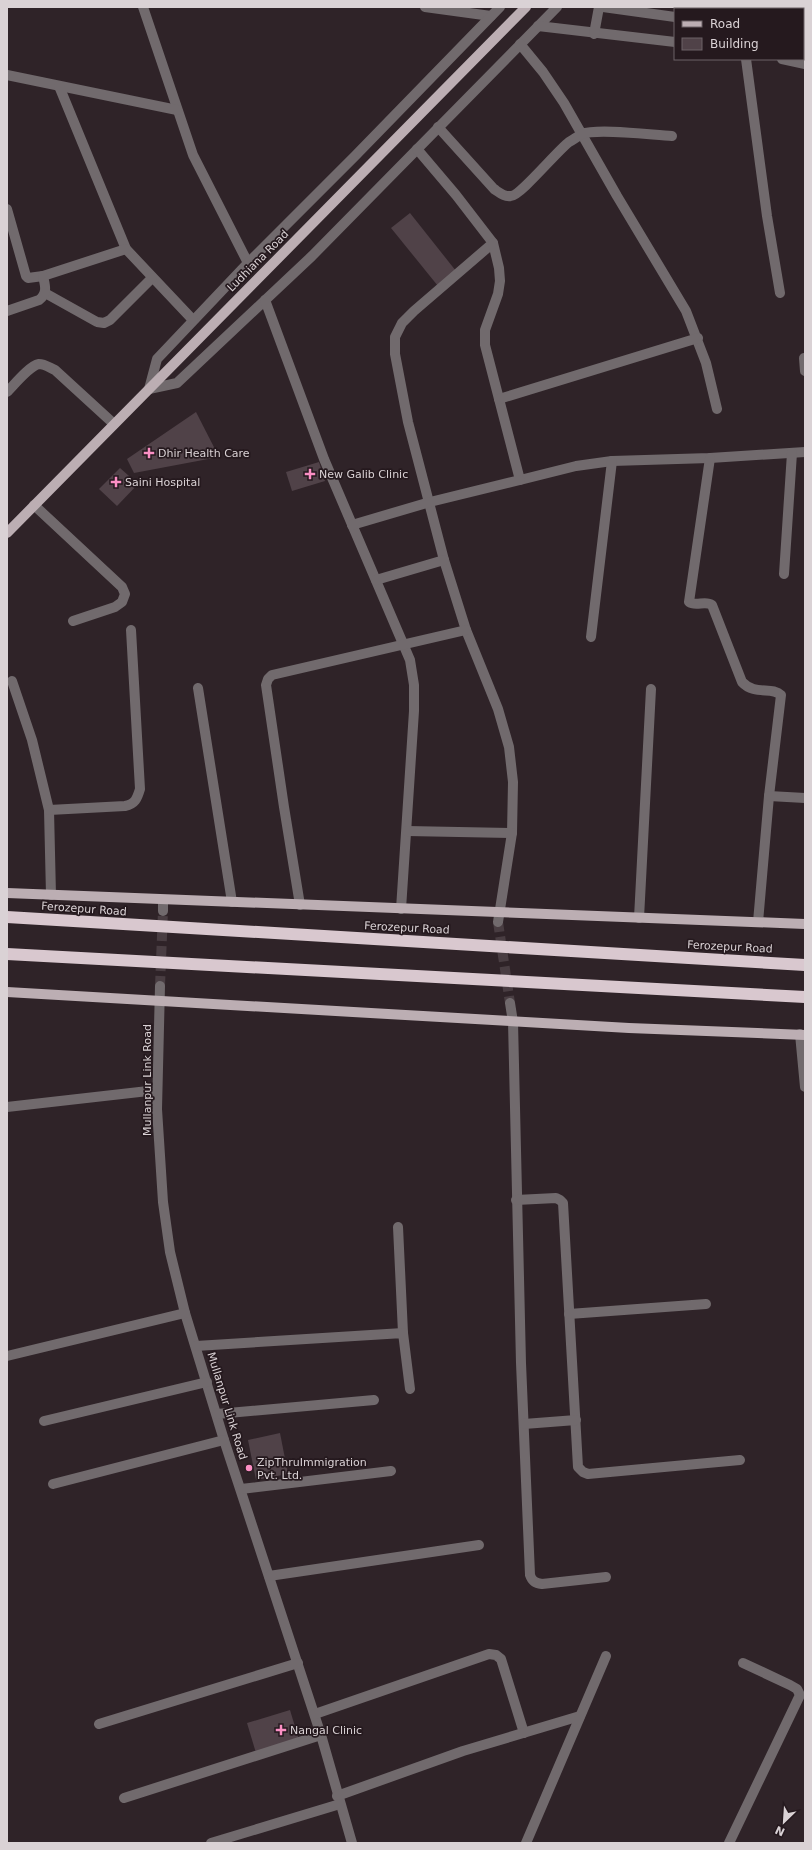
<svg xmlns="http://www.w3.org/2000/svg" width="812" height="1850" viewBox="0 0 812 1850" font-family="'DejaVu Sans',sans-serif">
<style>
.building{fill:#504248}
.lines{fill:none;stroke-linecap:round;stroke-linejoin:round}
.minor-tunnel{stroke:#493d42;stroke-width:10;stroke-dasharray:10 5;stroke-linecap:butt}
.minor{stroke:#716a6d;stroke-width:10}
.major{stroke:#bcaeb3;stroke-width:10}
.highway{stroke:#d9c8cf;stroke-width:12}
.poi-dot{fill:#fb8fc4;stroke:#25191e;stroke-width:1.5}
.labels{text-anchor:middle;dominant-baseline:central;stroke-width:3.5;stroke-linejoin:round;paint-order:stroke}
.street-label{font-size:11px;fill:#dad2d5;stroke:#25191e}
.poi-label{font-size:11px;fill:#dad2d5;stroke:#25191e;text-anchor:start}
</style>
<rect width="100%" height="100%" fill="#2f2328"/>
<g class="building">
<polygon points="410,213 456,271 438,286 391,228"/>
<polygon points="196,412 219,457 134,473 127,459"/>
<polygon points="319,462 325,481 292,491 286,472"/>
<polygon points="120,468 138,484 117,506 99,489"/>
<polygon points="280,1433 288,1474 256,1480 248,1440"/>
<polygon points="290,1710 299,1740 256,1753 247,1723"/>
</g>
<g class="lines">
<g class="minor-tunnel">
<polyline points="498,922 510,1003"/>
<polyline points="160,986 163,911"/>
</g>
<g class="minor">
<polyline points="143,7 193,155 248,263"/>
<polyline points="425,7 491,16"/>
<polyline points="500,7 355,156 248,263 157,359 149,389 177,383 312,256 557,7"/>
<polyline points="603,7 675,17"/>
<polyline points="538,26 675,42"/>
<polyline points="594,34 599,7"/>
<polyline points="803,34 805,34"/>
<polyline points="520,44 543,72 564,103 617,196 686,311 706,363 717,409"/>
<polyline points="746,59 767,216 780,293"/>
<polyline points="782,59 805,64"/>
<polyline points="7,75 177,110"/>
<polyline points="59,86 126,249 193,320"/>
<path d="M438,127L494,189C500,193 504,197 511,196C520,196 557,151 569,142C573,140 578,136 582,134C598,128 652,135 672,136"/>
<polyline points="417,149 456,195 493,243 414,311 402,323 395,337 395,354 408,422 444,560 466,630 498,709 509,747 513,782 512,833 498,922"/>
<polyline points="7,209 26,276 28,278 43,276 126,249"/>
<polyline points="493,243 499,268 500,281 498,294 485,330 485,345 520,480 576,466 612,461 710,458 805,452"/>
<polyline points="45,293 97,322 104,323 110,320 152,278"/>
<polyline points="265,300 324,459 410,660 414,685 414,711 401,909"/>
<path d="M7,311L39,300C48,293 45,285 43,276"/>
<polyline points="804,358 805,371"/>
<path d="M7,392C14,385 29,366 39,364C45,364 50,368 55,370L114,424"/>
<polyline points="499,399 698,338"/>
<path d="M710,458L689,602C696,607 705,600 712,605L742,682C755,696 772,686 781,695L769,796L758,922"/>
<polyline points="34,505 122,587 125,594 122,602 115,607 73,621"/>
<polyline points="352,525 430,502 520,480"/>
<polyline points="784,574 792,453"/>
<polyline points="376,580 444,560"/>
<polyline points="591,637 612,461"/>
<polyline points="12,681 32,740 49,810 51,895"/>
<polyline points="198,688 232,902"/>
<polyline points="769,796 805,798"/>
<path d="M49,810L125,806C135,804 137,799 140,789L131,630"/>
<polyline points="407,831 512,833"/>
<polyline points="300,905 284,807 266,685 268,679 272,675 466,630"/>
<polyline points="163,911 163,900"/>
<polyline points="639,918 651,689"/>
<polyline points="160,986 157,1109 163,1202 170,1252 185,1313 224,1440 321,1735 352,1843"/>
<path d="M510,1003L513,1022L521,1363L530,1575C532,1581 535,1583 542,1584L606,1577"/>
<polyline points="800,1034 805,1087"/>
<polyline points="7,1107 157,1090"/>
<polyline points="516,1200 556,1198 560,1200 563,1203 578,1467 583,1472 588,1474 740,1460"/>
<polyline points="398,1227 403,1333"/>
<polyline points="569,1314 706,1304"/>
<polyline points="196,1346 403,1333 410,1389"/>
<polyline points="7,1356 185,1313"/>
<polyline points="217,1414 374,1400"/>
<polyline points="44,1421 207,1382"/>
<polyline points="524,1424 576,1420"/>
<polyline points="53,1484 224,1440"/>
<polyline points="241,1489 391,1471"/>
<polyline points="269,1576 479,1545"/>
<polyline points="315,1714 489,1654 496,1655 501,1659 524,1733"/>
<polyline points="99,1724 298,1663"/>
<polyline points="337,1796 463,1751 580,1716"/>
<polyline points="124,1798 321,1735"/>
<polyline points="211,1843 340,1804"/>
<polyline points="526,1843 606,1656"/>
<polyline points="729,1843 800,1695 797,1689 790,1685 743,1663"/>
</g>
<g class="major">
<polyline points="7,533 526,7"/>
<polyline points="7,893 805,924"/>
<polyline points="7,992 629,1028 805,1035"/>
</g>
<g class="highway">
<polyline points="7,917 805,965"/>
<polyline points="7,954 805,997"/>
</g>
</g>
<g class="poi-dot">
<path d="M147 447h4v4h4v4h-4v4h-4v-4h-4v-4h4z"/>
<path d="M308 468h4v4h4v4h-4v4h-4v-4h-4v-4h4z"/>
<path d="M114 476h4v4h4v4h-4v4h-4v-4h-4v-4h4z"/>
<circle cx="249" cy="1468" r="4"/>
<path d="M279 1724h4v4h4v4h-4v4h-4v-4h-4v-4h4z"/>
</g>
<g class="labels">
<g class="street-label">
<text transform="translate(258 261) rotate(-45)">Ludhiana Road</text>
<text transform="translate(84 909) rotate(4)">Ferozepur Road</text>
<text transform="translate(407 928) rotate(3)">Ferozepur Road</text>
<text transform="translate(730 947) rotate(3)">Ferozepur Road</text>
<text transform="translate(147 1080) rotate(-90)">Mullanpur Link Road</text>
<text transform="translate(227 1406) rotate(73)">Mullanpur Link Road</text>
</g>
<g class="poi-label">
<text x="158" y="453">Dhir Health Care</text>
<text x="319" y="474">New Galib Clinic</text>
<text x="125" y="482">Saini Hospital</text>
<text x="257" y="1462">ZipThruImmigration<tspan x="257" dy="13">Pvt. Ltd.</tspan></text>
<text x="290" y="1730">Nangal Clinic</text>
</g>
</g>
<rect width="812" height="1850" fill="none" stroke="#dad2d5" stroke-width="16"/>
<rect x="674" y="8" width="130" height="52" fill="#25191e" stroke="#6d6367"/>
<rect x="682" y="21" width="20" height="6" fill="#bcaeb3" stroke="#6d6367"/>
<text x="710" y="28" font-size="12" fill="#dad2d5">Road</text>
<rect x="682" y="38" width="20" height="12" fill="#504248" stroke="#6d6367"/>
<text x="710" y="48" font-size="12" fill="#dad2d5">Building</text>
<g transform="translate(784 1822) rotate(205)" stroke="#25191e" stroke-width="3" paint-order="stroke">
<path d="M0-3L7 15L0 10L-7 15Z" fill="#dad2d5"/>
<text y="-6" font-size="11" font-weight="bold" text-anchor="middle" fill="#dad2d5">N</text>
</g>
</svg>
